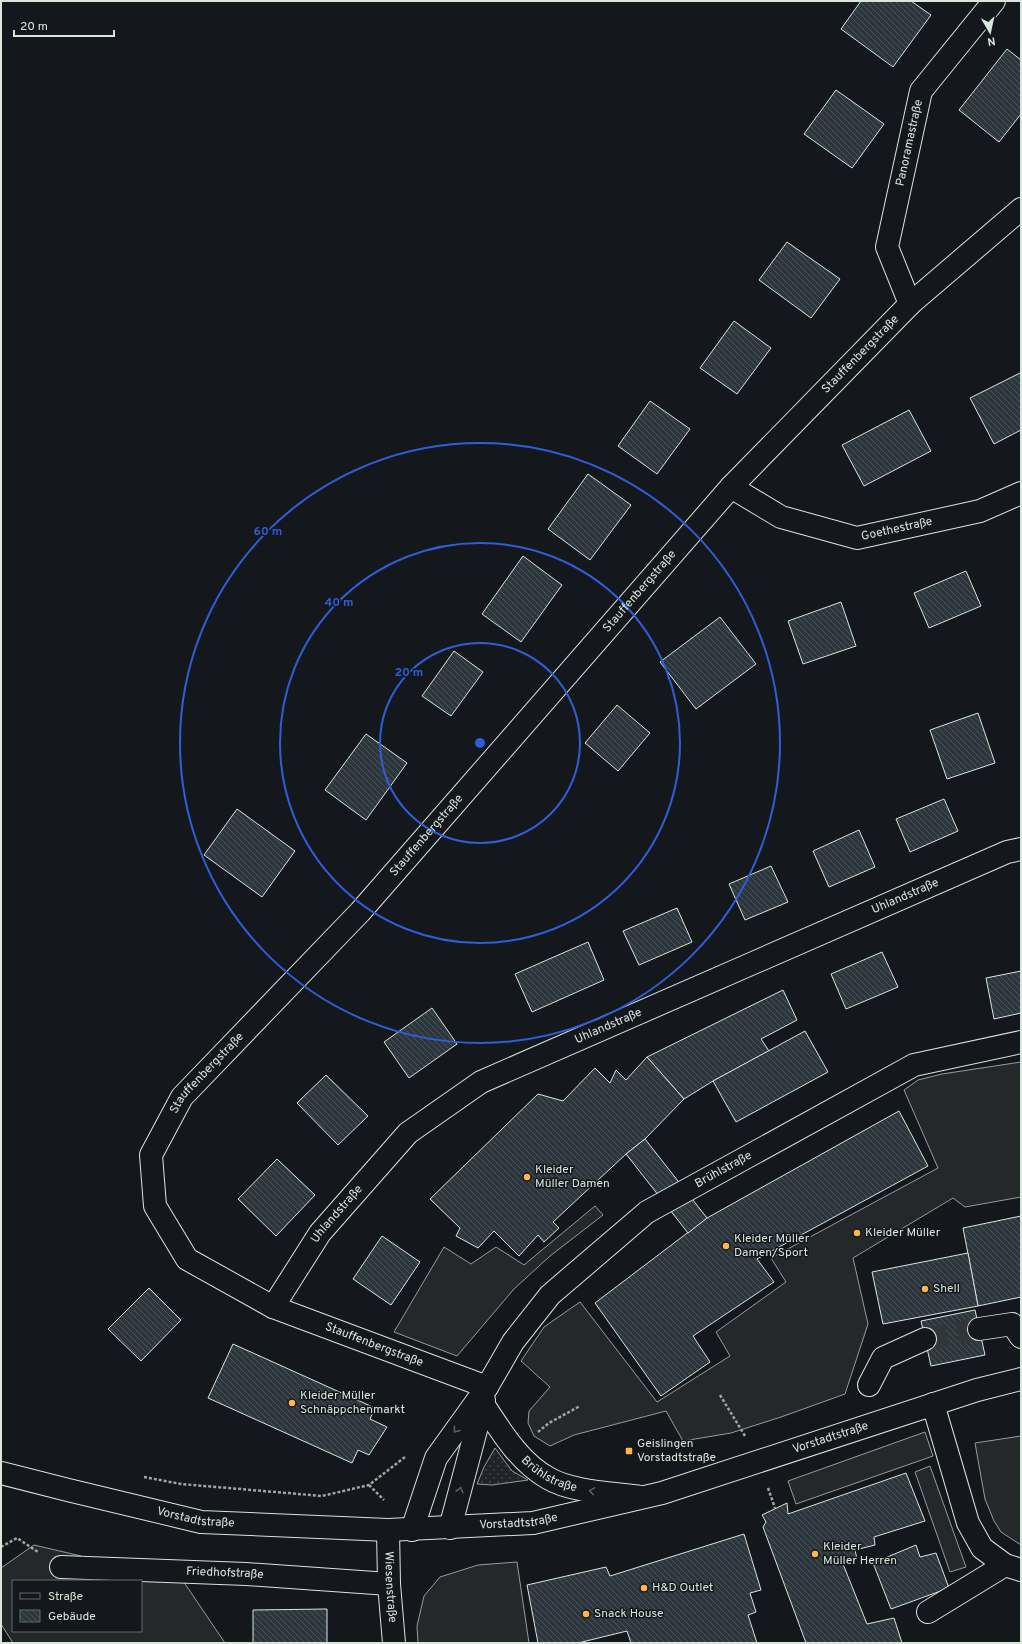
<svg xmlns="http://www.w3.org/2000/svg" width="1022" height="1644" viewBox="0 0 1022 1644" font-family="Overpass,sans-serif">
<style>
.green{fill:url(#green-dots);stroke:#939e99}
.parking{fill:#24282b;stroke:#939e99;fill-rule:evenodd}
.building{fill:url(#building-back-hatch);stroke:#d8e6dc}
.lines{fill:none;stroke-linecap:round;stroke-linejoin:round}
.minor-tunnel{stroke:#313739;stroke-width:22;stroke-dasharray:22 11;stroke-linecap:butt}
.minor-casing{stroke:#d8e6dc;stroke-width:24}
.major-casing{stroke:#d8e6dc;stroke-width:24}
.path{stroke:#9da8a2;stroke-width:2.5;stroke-dasharray:3 2;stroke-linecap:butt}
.minor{stroke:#14181c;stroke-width:22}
.major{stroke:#14181c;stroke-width:22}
.oneway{stroke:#59605f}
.ring{fill:none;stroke:#305dd8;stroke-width:2}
.poi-dot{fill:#ffb74d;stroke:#14181c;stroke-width:1.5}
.labels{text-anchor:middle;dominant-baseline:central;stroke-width:3;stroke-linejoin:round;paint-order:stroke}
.street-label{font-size:12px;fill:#d8e6dc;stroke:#14181c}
.poi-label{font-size:12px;fill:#d8e6dc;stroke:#14181c;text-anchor:start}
.centre{fill:#305dd8;stroke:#14181c;stroke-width:2}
.ring-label{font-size:12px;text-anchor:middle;font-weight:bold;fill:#305dd8;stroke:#14181c;stroke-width:3;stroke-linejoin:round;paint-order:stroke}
</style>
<defs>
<pattern id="green-dots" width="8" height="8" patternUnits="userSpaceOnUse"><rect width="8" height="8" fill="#202428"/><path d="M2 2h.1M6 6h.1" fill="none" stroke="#404447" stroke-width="1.8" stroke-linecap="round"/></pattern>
<pattern id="building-back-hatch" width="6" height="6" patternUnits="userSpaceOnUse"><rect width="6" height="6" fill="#2c363c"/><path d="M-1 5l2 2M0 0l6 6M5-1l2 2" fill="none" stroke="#4a5358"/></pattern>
</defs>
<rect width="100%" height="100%" fill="#14181c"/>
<polygon class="green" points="495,1448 512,1471 528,1480 492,1485 477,1484 484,1467"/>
<g class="parking">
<polygon points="1021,1062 1021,1197 965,1207 953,1198 853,1258 868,1324 845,1394 781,1417 731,1433 683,1441 666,1411 574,1435 550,1446 534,1436 528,1423 529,1411 550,1387 521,1361 544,1327 580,1302 657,1402 730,1356 716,1332 786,1282 771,1258 938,1168 904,1090 918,1080 942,1074"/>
<polygon points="595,1206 603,1215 550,1256 514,1289 457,1356 394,1332 444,1247 471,1264 496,1247 524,1265"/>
<polygon points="925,1432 933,1456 796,1504 788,1481"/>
<polygon points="1021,1436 1021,1545 1001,1532 994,1521 985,1499 975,1443"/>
<polygon points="930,1466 966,1567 950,1572 915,1472"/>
<path d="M34,1545L81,1556L89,1569L177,1572L225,1643H13L1,1624V1568ZM13,1581H141V1631H13Z"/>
<polygon points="517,1562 529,1643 418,1643 417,1626 424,1596 440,1577 478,1565"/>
</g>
<g class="building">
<polygon points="861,1 911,1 931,15 893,67 841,29"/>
<polygon points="1007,49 1021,60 1021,114 999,142 959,110"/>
<polygon points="836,90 884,124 852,168 804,134"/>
<polygon points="787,242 840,279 811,318 759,280"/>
<polygon points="734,321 771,348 737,394 700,368"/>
<polygon points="1020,373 1021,376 1021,430 994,444 970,398"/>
<polygon points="650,401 690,429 657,474 618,446"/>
<polygon points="909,410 931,451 864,486 842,445"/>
<polygon points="588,474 631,505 590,560 548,529"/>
<polygon points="523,556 562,585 521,642 482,614"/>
<polygon points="966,571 981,606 929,628 914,593"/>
<polygon points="841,602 856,646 803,664 788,621"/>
<polygon points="720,617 756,664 696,709 660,662"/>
<polygon points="454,651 483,672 451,716 422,696"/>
<polygon points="617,705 650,733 618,771 585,743"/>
<polygon points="978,713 995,763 947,779 930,730"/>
<polygon points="366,734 407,763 366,820 325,790"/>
<polygon points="944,799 958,831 910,852 896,819"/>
<polygon points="237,809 295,851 262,897 204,855"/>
<polygon points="859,830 875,867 829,887 813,851"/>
<polygon points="771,866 788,902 745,920 729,884"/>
<polygon points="677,908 692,942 639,965 623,931"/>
<polygon points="588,942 604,980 532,1012 515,974"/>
<polygon points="882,952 898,987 846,1009 831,974"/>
<polygon points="1021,971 1021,1013 994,1019 986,978"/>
<polygon points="783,990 797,1020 761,1039 769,1051 713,1081 684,1099 647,1057"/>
<polygon points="432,1008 457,1044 409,1078 384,1042"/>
<polygon points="805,1031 828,1072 736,1122 713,1081"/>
<polygon points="647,1057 684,1099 645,1139 626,1154 553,1222 559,1228 544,1242 538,1235 519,1256 494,1231 478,1248 456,1236 460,1228 430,1199 538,1094 563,1101 595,1068 610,1083 616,1070 626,1080"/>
<polygon points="326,1075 368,1116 338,1145 297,1103"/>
<polygon points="899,1111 928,1166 757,1259 774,1282 693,1336 710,1362 661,1396 595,1303 707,1218"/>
<polygon points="645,1139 707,1218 688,1233 626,1154"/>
<polygon points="277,1159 315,1195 276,1236 238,1199"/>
<polygon points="1021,1216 1021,1297 978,1306 963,1228"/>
<polygon points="382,1236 420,1262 391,1305 353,1279"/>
<polygon points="968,1253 978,1306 883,1324 872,1272"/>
<polygon points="149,1288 181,1320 141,1361 108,1329"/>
<polygon points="975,1310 985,1355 931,1366 921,1321"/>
<polygon points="233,1344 375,1408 370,1419 387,1427 369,1455 358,1450 352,1463 208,1398"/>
<polygon points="906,1473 925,1521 874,1537 875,1545 855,1550 857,1559 843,1564 867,1624 894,1618 902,1643 806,1643 763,1527 766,1522 762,1515 787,1503 788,1514"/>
<polygon points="744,1534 761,1590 750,1593 756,1612 748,1615 757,1643 631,1643 627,1631 578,1643 538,1643 527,1585 606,1567 610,1576"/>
<polygon points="916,1545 920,1557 936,1553 949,1588 891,1609 873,1563"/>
<polygon points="327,1609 327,1643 253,1643 253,1610"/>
</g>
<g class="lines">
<polyline class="minor-tunnel" points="925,1339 979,1329"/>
<defs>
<g id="minor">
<path id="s1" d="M910,304L887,247L921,91L994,1"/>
<path id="s2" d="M731,487L781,517L857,538L980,511L1021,493"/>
<path id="s3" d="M273,1307L320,1233L408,1133L481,1082L1007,852L1021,849"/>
<polyline points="979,1329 1012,1324 1021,1337"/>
<polyline points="869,1385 883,1358 925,1339"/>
<path id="s4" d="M487,1387L273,1307L187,1259L155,1206L151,1155L182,1097L360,912L731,487L910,304L1021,209"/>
<path id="s5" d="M483,1404C501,1431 519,1462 548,1478C571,1492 614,1493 641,1497"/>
<polyline points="933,1404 968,1523 982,1548 1005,1565 1021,1570"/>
<polyline points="450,1528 484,1400"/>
<path id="s6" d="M388,1530L389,1584L394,1643"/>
<path id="s7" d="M412,1530L436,1458L487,1387L513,1342L550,1295L647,1212L914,1065L1021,1042"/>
<path id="s8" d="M61,1567L246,1574L389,1584"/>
<polyline points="928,1612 1005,1565"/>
</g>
<g id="major">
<path id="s9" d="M1,1473L68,1490L201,1522L388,1530L533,1523L662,1493L977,1390L1021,1379"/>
</g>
</defs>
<use href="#minor" class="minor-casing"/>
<use href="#major" class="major-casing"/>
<g class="path">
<polyline points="720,1395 745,1436"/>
<polyline points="538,1432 549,1423 580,1406"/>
<polyline points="144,1477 181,1484 322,1496 369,1485 405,1457"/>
<polyline points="369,1485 384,1500"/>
<polyline points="768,1488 775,1508"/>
<polyline points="1,1547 17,1538 38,1552"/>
</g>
<use href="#minor" class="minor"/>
<use href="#major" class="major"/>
</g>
<defs><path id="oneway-chevron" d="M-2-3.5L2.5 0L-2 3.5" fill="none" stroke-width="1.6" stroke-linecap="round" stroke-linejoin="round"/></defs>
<g class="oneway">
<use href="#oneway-chevron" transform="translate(456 1430) rotate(126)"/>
<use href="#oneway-chevron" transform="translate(460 1490) rotate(-76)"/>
<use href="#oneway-chevron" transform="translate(592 1491) rotate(-171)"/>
</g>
<g class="ring">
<circle cx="480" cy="743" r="100"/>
<circle cx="480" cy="743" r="200"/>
<circle cx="480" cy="743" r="300"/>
</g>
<g class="poi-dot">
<circle cx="527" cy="1177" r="4"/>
<circle cx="857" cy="1233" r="4"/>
<circle cx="726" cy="1246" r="4"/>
<circle cx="925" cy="1289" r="4"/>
<circle cx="292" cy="1403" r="4"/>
<rect x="625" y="1447" width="8" height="8" rx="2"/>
<circle cx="815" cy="1554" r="4"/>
<circle cx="644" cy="1588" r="4"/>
<circle cx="586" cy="1614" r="4"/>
</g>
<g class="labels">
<g class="street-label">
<text stroke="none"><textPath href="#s1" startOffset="168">Panoramastraße</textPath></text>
<text stroke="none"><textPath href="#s4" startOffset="1512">Stauffenbergstraße</textPath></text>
<text stroke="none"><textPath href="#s2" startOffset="178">Goethestraße</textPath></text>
<text stroke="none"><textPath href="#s4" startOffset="1188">Stauffenbergstraße</textPath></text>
<text stroke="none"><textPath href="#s4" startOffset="864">Stauffenbergstraße</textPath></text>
<text stroke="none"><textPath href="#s3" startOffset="773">Uhlandstraße</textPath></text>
<text stroke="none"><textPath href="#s3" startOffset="449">Uhlandstraße</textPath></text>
<text stroke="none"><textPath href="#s4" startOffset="540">Stauffenbergstraße</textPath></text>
<text stroke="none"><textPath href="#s7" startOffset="490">Brühlstraße</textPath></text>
<text stroke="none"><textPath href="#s3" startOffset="113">Uhlandstraße</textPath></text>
<text transform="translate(374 1345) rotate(21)">Stauffenbergstraße</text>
<text stroke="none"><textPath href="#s9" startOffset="848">Vorstadtstraße</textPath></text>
<text stroke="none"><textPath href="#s5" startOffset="99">Brühlstraße</textPath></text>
<text stroke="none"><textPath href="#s9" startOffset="200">Vorstadtstraße</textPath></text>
<text stroke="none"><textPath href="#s9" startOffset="524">Vorstadtstraße</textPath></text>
<text stroke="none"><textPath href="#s8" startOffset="164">Friedhofstraße</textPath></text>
<text stroke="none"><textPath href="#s6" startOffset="57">Wiesenstraße</textPath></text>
</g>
<g class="poi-label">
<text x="535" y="1170">Kleider<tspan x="535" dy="14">Müller Damen</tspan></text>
<text x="865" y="1233">Kleider Müller</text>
<text x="734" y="1239">Kleider Müller<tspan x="734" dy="14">Damen/Sport</tspan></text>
<text x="933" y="1289">Shell</text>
<text x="300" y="1396">Kleider Müller<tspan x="300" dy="14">Schnäppchenmarkt</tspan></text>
<text x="637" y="1444">Geislingen<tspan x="637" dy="14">Vorstadtstraße</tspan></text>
<text x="823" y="1547">Kleider<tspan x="823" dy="14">Müller Herren</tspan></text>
<text x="652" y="1588">H&amp;D Outlet</text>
<text x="594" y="1614">Snack House</text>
</g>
</g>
<circle cx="480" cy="743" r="6" class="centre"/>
<g class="ring-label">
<text x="268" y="535">60 m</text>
<text x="339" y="606">40 m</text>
<text x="409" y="676">20 m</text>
</g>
<rect width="1022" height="1644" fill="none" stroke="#d8e6dc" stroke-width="4"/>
<rect x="12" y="1580" width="130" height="52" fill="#14181c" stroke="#626a69"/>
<rect x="20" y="1593" width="20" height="6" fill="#14181c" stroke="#626a69"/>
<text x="48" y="1600" font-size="12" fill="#d8e6dc">Straße</text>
<rect x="20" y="1610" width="20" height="12" fill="url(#building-back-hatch)" stroke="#626a69"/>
<text x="48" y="1620" font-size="12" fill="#d8e6dc">Gebäude</text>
<g transform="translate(990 32) rotate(171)" stroke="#14181c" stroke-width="3" paint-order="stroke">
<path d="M0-3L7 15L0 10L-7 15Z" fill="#d8e6dc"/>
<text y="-6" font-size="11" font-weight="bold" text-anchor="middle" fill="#d8e6dc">N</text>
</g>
<path d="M14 30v6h100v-6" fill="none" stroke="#d8e6dc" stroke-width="2"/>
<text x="20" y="30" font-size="12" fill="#d8e6dc" stroke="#14181c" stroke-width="3" paint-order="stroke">20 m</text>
</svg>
